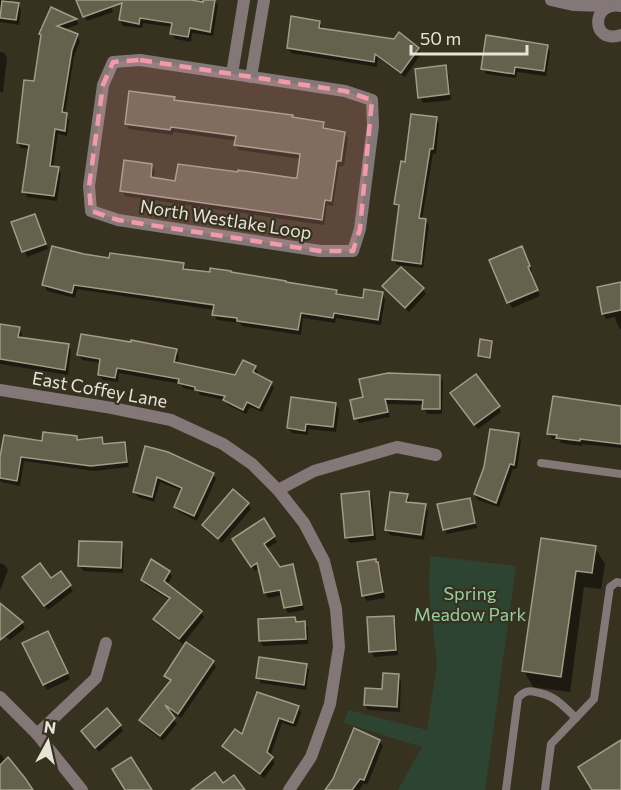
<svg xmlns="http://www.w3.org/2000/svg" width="621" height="790" viewBox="0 0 621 790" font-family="Commissioner,sans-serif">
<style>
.green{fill:#2d4432}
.shadow{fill:#0007}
.building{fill:#66614d;stroke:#a19c87;stroke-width:1.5}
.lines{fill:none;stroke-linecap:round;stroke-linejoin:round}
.service{stroke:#837877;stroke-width:8}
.minor{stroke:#837877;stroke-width:12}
.tertiary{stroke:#837877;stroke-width:12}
.marked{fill:#f39aa9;fill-opacity:0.2;stroke:#f39aa9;stroke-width:4.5;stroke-dasharray:12 8;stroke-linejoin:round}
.labels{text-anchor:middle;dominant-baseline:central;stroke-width:4.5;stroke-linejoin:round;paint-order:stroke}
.street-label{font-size:18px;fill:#e7e4d9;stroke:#373220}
.park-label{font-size:18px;fill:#95d0a1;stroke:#373220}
</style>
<rect width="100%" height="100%" fill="#373220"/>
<polygon class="green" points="430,556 516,566 485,790 398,790 422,747 344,723 348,710 427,730 437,664 429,591"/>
<g class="shadow">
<polygon points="0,0 9,0 8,3 18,4 21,10 19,25 0,22"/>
<polygon points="78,0 109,0 113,12 87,21"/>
<polygon points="123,0 181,0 201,3 205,0 214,0 218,5 213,36 192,33 191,42 175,39 172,34 173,27 143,23 142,28 123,26 120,20"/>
<polygon points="52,9 76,20 79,24 63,30 77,36 80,41 74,56 65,114 69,120 67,136 58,134 53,168 58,168 61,174 57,201 27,197 24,191 30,149 21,148 18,143 35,83"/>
<polygon points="319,22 322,27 322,30 418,49 421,54 405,77 378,58 377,67 291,53 288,48"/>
<polygon points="547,46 550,52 546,76 517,72 516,78 486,74 483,68"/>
<polygon points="0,52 4,53 7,58 3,92 0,92"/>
<polygon points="445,67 448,72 451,100 423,103 420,97"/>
<polygon points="174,99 175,101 292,116 293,119 323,123 326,129 344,133 348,138 344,166 339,166 333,206 327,205 324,225 125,196 122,190 151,165 155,171 153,179 177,182 298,179 301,159 239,150 236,145 237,141 173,132 173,135 129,129 126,123"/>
<polygon points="436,119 439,124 436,154 433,153 422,220 425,220 429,225 423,268 397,265 394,260 399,209 396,204 407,163"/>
<polygon points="37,221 48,249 27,257 13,223"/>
<polygon points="524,253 532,272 530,273 540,296 512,308 491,261"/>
<polygon points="111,259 183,265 187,271 336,291 339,296 364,300 382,294 385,299 381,325 336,318 335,323 303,318 301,335 242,326 240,323 217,320 214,315 214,310 77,289 75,298 47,291 44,285"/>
<polygon points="621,284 621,329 620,329 617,324 615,317 606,319 603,313"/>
<polygon points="384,286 423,289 426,294 409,312 387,292"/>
<polygon points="0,326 19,329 22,334 21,339 68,346 71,351 68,375 0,364"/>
<polygon points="491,342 493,344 491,359 480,358 479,356"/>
<polygon points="176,350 179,356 177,364 236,377 255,367 258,373 256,375 271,383 274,388 262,412 250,407 246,414 228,405 225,400 200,395 198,391 183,388 181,384 119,373 118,382 103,380 99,375 101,363 82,360 79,355"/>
<polygon points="440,377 443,382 442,414 427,414 424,408 424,405 387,404 390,417 359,423 356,418 352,401"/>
<polygon points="455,399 498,406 501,412 478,429"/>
<polygon points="335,404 339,409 336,432 308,429 308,435 292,433 288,428"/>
<polygon points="621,407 621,448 582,444 582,446 561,443 559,440 552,439 549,434"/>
<polygon points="518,434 521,440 517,469 513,469 499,507 478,500 475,494"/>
<polygon points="76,438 78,441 101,439 104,444 124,443 127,449 129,467 94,471 24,461 20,486 1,482 0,480 0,465 43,443"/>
<polygon points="146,448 213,474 216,479 197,521 179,512 175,507 182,491 160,482 154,502 138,497 134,492"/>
<polygon points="233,491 248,504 251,509 222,543 207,531 204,525"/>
<polygon points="369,493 372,498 376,540 350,543 346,537"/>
<polygon points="407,496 410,501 409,504 425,506 428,511 424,540 390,535 386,530"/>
<polygon points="469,499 472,505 477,528 447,534 444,529"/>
<polygon points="274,537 277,542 266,549 279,569 292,566 295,571 304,610 288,613 285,607 283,595 268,598 265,593 260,568 255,571 238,545"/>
<polygon points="542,540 595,548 605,564 601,589 584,587 570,692 533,687 524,671"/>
<polygon points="121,544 124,549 123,573 83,571 80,566"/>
<polygon points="0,563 5,565 8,570 0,591"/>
<polygon points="377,564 381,569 385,598 367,601 363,595"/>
<polygon points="169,572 172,577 167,585 201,612 204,617 183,644 158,625 155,619 170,600 146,586 143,580"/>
<polygon points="60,573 73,591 48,610 27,582 51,580"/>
<polygon points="0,605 22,623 25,628 10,640 0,632"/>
<polygon points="393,617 396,623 398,655 374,657 371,651"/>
<polygon points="294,619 297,624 304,623 308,628 308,644 263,646 260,641"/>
<polygon points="50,638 70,679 47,690 24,644"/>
<polygon points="213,662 216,667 181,718 166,708 177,724 163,741 144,726 141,720 171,682 166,676"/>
<polygon points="306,665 309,670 306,690 261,683 258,678"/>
<polygon points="398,675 401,681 400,712 368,710 365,705 383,691"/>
<polygon points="298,707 301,713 296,727 282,723 270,756 275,763 264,778 227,751 224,746"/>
<polygon points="120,725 123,731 99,752 82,732"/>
<polygon points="379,741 383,746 367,785 364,783 359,790 327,790"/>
<polygon points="0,754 6,761 31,790 0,790"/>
</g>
<g class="building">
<polygon points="76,0 191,0 203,2 203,0 215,0 210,32 190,28 188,37 170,34 172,23 140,18 139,24 119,20 122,3 83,17"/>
<polygon points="2,1 19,3 16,20 0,18"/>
<polygon points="51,7 77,19 57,26 78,34 72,50 62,112 67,113 65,131 55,129 50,166 59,167 54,196 22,192 29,145 17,143 24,80 34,81 41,35 39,34"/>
<polygon points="291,16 320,21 319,28 394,39 399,32 419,48 401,73 375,54 374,62 287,48"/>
<polygon points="486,35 548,45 544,71 515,67 514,74 481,69"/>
<polygon points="446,65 449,94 418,98 415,69"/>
<polygon points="129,91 175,97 174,100 293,115 292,117 324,122 323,128 345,132 341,161 337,161 331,201 325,200 322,220 120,191 124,160 152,164 151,177 175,181 178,164 238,172 238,170 294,178 297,178 300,154 234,145 236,136 171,127 170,130 125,124"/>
<polygon points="411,114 437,117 433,149 430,149 419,218 426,219 421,264 392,260 399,205 394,204 401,161 405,162"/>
<polygon points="35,214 46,244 22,252 11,222"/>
<polygon points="52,246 84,254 109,258 110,253 184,263 183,269 210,272 210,268 231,271 231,272 286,281 286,282 337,290 336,294 363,298 364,289 383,292 378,320 334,313 333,318 301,313 298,330 237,321 237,318 212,315 214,305 74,285 72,293 42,285"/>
<polygon points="522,246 530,266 528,267 538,290 507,303 489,260"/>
<polygon points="401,267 424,288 405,308 382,286"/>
<polygon points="621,282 621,310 602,314 597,287"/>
<polygon points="0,324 20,327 18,337 69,344 65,370 0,359"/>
<polygon points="81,334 131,342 131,340 177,349 174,362 235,375 243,360 256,366 253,372 272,382 259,408 247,402 243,410 223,400 225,396 195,390 195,387 178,383 179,379 117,368 115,378 98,375 100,359 77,355"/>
<polygon points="480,339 492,341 490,358 478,356"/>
<polygon points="388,373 440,375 440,409 422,409 423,400 385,399 388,412 354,419 350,400 363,397 359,379"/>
<polygon points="476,374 500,406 474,425 450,393"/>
<polygon points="553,396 621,406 621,444 580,439 580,441 556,438 557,435 547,434"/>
<polygon points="291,397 336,403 333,427 306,424 305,431 287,428"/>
<polygon points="490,429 519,433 514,465 510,464 496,503 474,494 484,467"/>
<polygon points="43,432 77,436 77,440 102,437 103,444 125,442 127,462 91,466 21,457 17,481 0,478 0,457 4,435 42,441"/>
<polygon points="145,446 168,452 214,473 194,516 174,507 182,488 157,477 152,497 133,492"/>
<polygon points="233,489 249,503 218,539 202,525"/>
<polygon points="369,491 373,535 345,538 341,494"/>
<polygon points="390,492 408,494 406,502 426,504 421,535 385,530"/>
<polygon points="470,498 475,523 443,530 437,504"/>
<polygon points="264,518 275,536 264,544 280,567 293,564 302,605 284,608 280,590 264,593 257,563 251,567 232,539"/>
<polygon points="541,538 596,546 592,573 576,571 561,677 522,671"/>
<polygon points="79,541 122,542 121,568 78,566"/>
<polygon points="151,559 170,571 164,581 202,611 179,639 153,619 170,598 141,580"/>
<polygon points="376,559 376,562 378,562 383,592 362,596 357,562"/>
<polygon points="40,563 51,578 61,571 71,585 44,606 22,577"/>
<polygon points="0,603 23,622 0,640"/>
<polygon points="394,616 396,650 369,652 367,617"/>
<polygon points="295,617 296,622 305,621 306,639 259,641 258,619"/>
<polygon points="48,631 68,673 43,685 22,643"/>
<polygon points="186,642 214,661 178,714 165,705 175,718 160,736 139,720 171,680 164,676"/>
<polygon points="259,657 307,664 304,685 256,678"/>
<polygon points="383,673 399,674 397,707 364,705 365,688 382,689"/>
<polygon points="257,692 299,706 293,723 279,718 267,752 273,757 260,774 222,746 235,729 242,734"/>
<polygon points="107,708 121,725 95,748 81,731"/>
<polygon points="354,728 380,740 364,780 360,779 352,790 325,790 333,779"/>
<polygon points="621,740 621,790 592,790 578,767"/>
<polygon points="8,757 25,778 33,790 0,790 0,765"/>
<polygon points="131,757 152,790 125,790 112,769"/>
<polygon points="215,772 223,783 234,775 245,790 191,790"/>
</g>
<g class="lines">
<g class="service">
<polyline points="541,463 621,474"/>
<path d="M506,790L518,698C523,692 528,690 535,692C555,695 562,705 576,718"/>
<polyline points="545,790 551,744 594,699 610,587 617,582 621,583"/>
</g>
<g class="minor">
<polygon points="140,60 345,91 372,100 373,126 360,229 353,251 320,251 118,220 91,211 89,186 103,85 113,62"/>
<polyline points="232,74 244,0"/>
<polyline points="251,77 264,0"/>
<polyline points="0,390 112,408 171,420 223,444 252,464 278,490 304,523 324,561 336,609 339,647 330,704 311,757 289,790"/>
<polyline points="278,490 314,471 397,447 436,455"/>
<polyline points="37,734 96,678 106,643"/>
</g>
<g class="tertiary">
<polyline points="551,0 573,5 607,6"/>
<path d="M621,6C591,0 590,45 621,35"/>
<polyline points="0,697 37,734 82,790"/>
</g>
</g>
<path class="marked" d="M140,60L345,91L372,100L360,229L353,251H320L118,220L91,211L89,186L103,85L113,62Z"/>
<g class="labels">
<g class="street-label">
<text transform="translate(226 219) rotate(9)">North Westlake Loop</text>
<text transform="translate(100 389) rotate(10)">East Coffey Lane</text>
</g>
<g class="park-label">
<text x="470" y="593">Spring<tspan x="470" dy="21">Meadow Park</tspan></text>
</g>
</g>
<g transform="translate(48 742) rotate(8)" stroke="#373220" stroke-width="4.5" paint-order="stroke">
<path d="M0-4.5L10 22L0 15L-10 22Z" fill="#e7e4d9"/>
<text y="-9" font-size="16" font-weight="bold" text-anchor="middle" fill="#e7e4d9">N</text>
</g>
<path d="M411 45v9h116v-9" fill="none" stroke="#e7e4d9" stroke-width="3"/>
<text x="420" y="45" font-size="18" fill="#e7e4d9" stroke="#373220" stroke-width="4.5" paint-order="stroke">50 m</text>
</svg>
